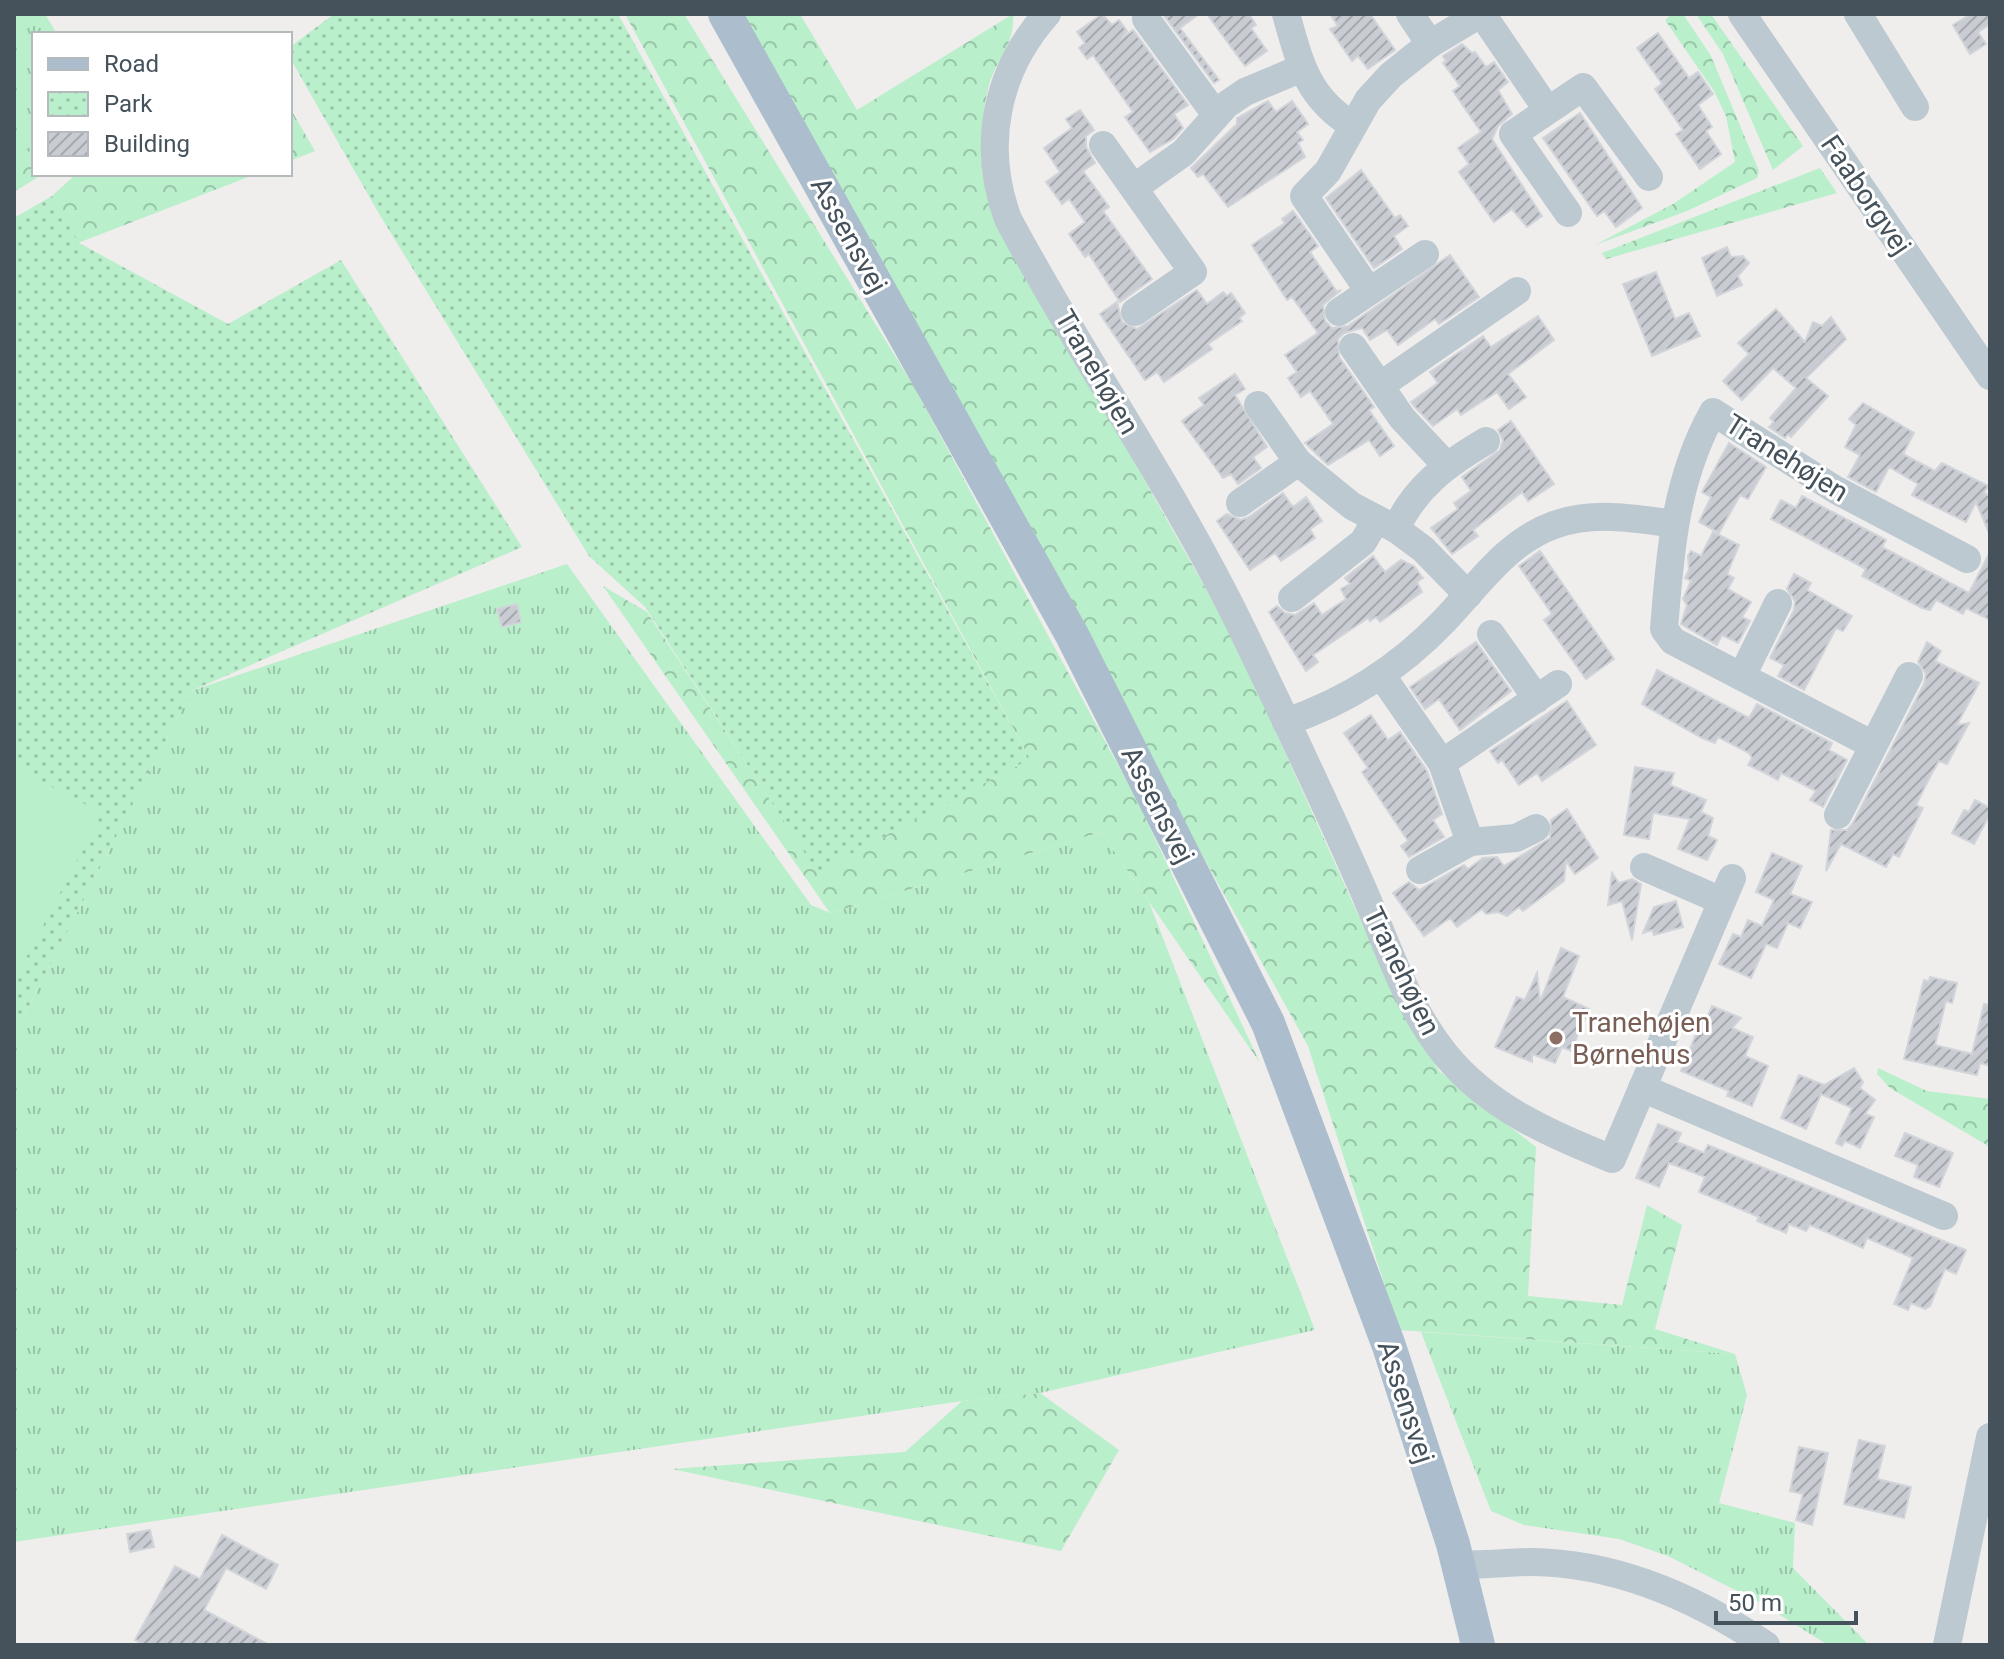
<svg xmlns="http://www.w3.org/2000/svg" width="2004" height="1659" viewBox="0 0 2004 1659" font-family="Roboto,sans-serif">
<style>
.grass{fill:url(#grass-tufts)}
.forest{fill:url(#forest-crowns)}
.park{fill:url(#park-dots)}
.pitch{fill:#b9efcb}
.building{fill:url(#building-hatch);stroke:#d1d4d9;stroke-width:2}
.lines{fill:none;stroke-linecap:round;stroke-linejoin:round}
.minor{stroke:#bdc9d0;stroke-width:28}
.major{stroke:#acbecd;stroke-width:34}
.education-dot{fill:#8d6e63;stroke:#fff;stroke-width:3}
.labels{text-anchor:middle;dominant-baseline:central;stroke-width:6;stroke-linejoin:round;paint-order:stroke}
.street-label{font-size:28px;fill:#45525b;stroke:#fff}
.education-label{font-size:28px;fill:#785e54;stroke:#fff;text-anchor:start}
</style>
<defs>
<pattern id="grass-tufts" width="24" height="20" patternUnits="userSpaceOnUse" patternTransform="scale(2)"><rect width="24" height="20" fill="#b9efcb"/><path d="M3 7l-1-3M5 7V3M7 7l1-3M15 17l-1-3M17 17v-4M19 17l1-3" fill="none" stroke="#98c4a8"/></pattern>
<pattern id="forest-crowns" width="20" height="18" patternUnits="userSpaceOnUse" patternTransform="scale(2)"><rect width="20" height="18" fill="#b9efcb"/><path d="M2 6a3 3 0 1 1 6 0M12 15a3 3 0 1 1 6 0" fill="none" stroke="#98c4a8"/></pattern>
<pattern id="park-dots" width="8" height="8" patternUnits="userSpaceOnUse" patternTransform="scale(2)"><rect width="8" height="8" fill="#b9efcb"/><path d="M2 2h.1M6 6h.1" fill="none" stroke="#98c4a8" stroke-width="1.8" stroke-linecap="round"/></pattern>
<pattern id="building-hatch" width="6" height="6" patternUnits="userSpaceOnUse" patternTransform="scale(2)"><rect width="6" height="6" fill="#c9ccd2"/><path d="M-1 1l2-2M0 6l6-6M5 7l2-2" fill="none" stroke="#a5a8ad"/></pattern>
</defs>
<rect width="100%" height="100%" fill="#f0eded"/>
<g class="grass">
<polygon points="14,14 45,14 57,34 34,34 34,149 14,160"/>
<polygon points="567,564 811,905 830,913 1101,832 1149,902 1315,1330 1040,1393 962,1401 14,1542 14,1035 191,691"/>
<polygon points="1421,1332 1735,1354 1747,1395 1719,1503 1795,1523 1793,1568 1869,1645 1828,1645 1759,1602 1668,1556 1619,1539 1524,1525 1491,1511"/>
</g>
<g class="forest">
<polygon points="625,14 684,14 913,385 1139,804 1260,1063 1101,832 830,913 603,586 647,612 817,871 1030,759"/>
<path d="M737,14H800L857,110L1013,14C1015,47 995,59 988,89C977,133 987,174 996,217L1233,637L1383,970L1439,1071L1536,1147L1528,1296L1622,1305L1647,1205L1682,1225L1655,1329L1735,1354L1399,1330L1308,1046Z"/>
<polygon points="1672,14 1683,14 1711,56 1759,171 1757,178 1687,211 1595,245 1673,204 1735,162 1726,116 1714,91 1665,20"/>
<polygon points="1696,14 1711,14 1803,146 1773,170 1723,54"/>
<polygon points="290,108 315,151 290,161"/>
<polygon points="34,149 34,174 43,174 14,192 14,160"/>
<polygon points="1820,168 1837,193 1606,259 1602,253"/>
<polygon points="76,174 256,174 78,243 52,196"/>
<polygon points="1878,1068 1927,1091 1990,1099 1990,1147 1890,1088 1877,1074"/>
<polygon points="1040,1393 1119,1450 1061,1551 672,1469 905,1452 962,1401"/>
</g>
<g class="park">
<polygon points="334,14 618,14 1030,759 817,872 645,607 589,556 378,212 290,58 290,47"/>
<polygon points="52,196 79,243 228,324 341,260 522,547 191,691 14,1035 14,218"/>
</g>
<polygon class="pitch" points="14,767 102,813 14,981"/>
<g class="building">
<polygon points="1102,14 1112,25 1119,20 1127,31 1121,39 1133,30 1188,105 1174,114 1183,128 1173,139 1150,152 1125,117 1133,112 1093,55 1087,59 1079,48 1085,43 1077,32"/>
<polygon points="1163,14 1199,14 1180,28 1219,80 1214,83"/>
<polygon points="1207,14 1249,14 1256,25 1251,28 1267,51 1245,66"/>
<polygon points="1330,14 1370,14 1395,50 1368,69 1358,56 1352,61 1330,29 1338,26"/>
<polygon points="1971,14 1990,14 1990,24 1978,32 1986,44 1970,54 1953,25"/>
<polygon points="1658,33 1689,78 1698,72 1713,94 1698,105 1712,127 1706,131 1721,154 1700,169 1676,134 1683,130 1655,89 1662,84 1637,48"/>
<polygon points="1462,44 1472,53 1475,52 1486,67 1494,62 1508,82 1498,90 1512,114 1498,126 1492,139 1542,216 1527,227 1512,209 1494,222 1459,172 1469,164 1458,148 1481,132 1453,91 1460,86 1443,63 1446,61 1443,56"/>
<polygon points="1268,101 1276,112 1292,101 1308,124 1297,132 1303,140 1298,143 1305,157 1228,207 1203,174 1198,177 1191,168 1237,124 1237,118"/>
<polygon points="1080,110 1094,130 1086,136 1086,147 1095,163 1083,171 1109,207 1103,211 1152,279 1120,302 1089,254 1085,257 1069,234 1085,222 1069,199 1062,204 1046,182 1060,172 1044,148 1072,128 1066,119"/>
<polygon points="1580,113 1642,208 1616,227 1604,211 1597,216 1543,138"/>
<polygon points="1361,170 1395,218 1400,215 1408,226 1394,236 1402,249 1374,268 1326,198"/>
<polygon points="1293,211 1318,246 1310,252 1337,292 1341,290 1323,305 1325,321 1332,328 1348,326 1450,255 1479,297 1439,324 1435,319 1398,345 1387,330 1370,340 1362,328 1344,333 1338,339 1339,357 1374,407 1369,410 1394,446 1380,456 1369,440 1328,465 1305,443 1333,424 1310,391 1301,397 1288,378 1297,372 1285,355 1318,333 1292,297 1287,300 1252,245 1285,223 1282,219"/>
<polygon points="1727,247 1731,257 1743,256 1749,263 1738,276 1742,285 1717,296 1702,258"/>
<polygon points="1656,272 1675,319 1689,313 1700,336 1652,356 1623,284"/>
<polygon points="1197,290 1207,304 1223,292 1227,296 1231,293 1245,313 1239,318 1242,321 1208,344 1212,349 1164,382 1157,372 1145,380 1100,314 1117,302 1122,322 1137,329"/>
<polygon points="1776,309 1805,342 1813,322 1822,326 1831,317 1846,339 1806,378 1828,396 1791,437 1788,434 1785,438 1769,427 1774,422 1770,418 1796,388 1773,368 1742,400 1723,381 1749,354 1738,343"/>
<polygon points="1538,316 1554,340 1508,374 1526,397 1509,409 1497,392 1461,415 1457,409 1433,426 1415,407 1411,402 1438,383 1430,372 1483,336 1491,347"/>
<polygon points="1235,374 1245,389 1235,395 1267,447 1253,457 1261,468 1238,484 1231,474 1223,478 1182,421 1204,405 1199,398"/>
<polygon points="1863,403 1914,433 1903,454 1935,471 1942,463 1988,486 1984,493 1990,496 1990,535 1976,502 1966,522 1912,495 1918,484 1889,467 1876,492 1848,477 1860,455 1845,447 1856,425 1849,419"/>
<polygon points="1511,421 1554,484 1528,501 1522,492 1473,530 1478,536 1452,554 1431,528 1458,509 1454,503 1471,491 1462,477 1500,450 1503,440 1498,430"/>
<polygon points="1729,443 1766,467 1748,499 1740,495 1719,533 1699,522 1711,497 1702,492"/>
<polygon points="1283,493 1293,507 1306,497 1322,521 1310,529 1315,538 1281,561 1275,553 1250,570 1217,521 1227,514 1241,520 1249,517"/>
<polygon points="1802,496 1886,540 1882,547 1969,593 1990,552 1990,620 1966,608 1963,614 1936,600 1930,610 1922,608 1862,576 1866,569 1771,519 1781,500 1796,508"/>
<polygon points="1713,532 1739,545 1727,574 1734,578 1728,589 1751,602 1742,617 1750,621 1738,643 1722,635 1717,645 1681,624 1687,605 1683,599 1691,581 1685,578 1689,570 1688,556 1691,551 1701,556"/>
<polygon points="1540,551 1614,659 1586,679 1544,620 1552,614 1519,566"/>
<polygon points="1373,556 1385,572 1401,560 1414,566 1423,578 1417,582 1422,592 1380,622 1376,617 1370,621 1368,618 1313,655 1318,662 1306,671 1269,612 1277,606 1285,613 1295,615 1314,603 1322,615 1346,599 1341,589 1350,584 1345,578"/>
<polygon points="1794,574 1811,583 1807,590 1852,616 1843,631 1836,628 1804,690 1778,676 1784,665 1770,658 1794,610 1795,601 1787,589"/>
<polygon points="517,604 521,622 502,627 497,609"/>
<polygon points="1476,642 1511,691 1460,730 1439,699 1425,709 1410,687"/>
<polygon points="1927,642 1941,651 1935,661 1979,683 1957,725 1969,723 1947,764 1939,761 1932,773 1916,805 1923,808 1899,857 1893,854 1886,867 1841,844 1826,871 1831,830 1847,830 1853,823 1924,684 1926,674 1918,662"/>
<polygon points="1657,670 1749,718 1757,704 1832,743 1829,750 1847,760 1823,807 1810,800 1816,791 1781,773 1778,780 1765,773 1748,765 1752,758 1749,753 1718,737 1715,743 1702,738 1642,704"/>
<polygon points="1567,701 1596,745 1542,781 1537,773 1519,785 1502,760 1498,763 1490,751"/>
<polygon points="1371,715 1388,740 1400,732 1427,771 1442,814 1433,820 1444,837 1409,857 1401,846 1408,841 1362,772 1368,768 1344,733"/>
<polygon points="1635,767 1674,773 1670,785 1706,800 1701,812 1713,818 1708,836 1717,840 1707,860 1678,849 1690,819 1653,813 1649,839 1624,835"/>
<polygon points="1975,800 1990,808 1990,814 1974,844 1952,833 1964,810 1969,812"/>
<polygon points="1567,809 1598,858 1575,874 1566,861 1564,881 1523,911 1519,907 1507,916 1498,912 1486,914 1482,909 1457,927 1450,918 1424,936 1393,893 1409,882 1419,890 1464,865 1468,869 1483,858 1497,857 1504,866 1550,838 1551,820"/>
<polygon points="1772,853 1802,866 1790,894 1812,902 1800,928 1788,923 1777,948 1766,944 1751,978 1719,964 1733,934 1741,937 1748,920 1762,926 1774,900 1756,892"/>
<polygon points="1612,873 1619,883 1632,879 1641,884 1632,940 1622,901 1608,905"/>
<polygon points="1676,901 1683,927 1654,935 1652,930 1643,933 1654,907"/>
<polygon points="1561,948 1579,956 1563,997 1589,1009 1571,1051 1562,1047 1555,1063 1532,1054 1532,1062 1495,1047 1517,997 1525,1000 1537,973 1540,1002"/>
<polygon points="1930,977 1957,983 1952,1003 1946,1001 1935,1045 1972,1054 1984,1004 1990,1005 1990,1066 1980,1063 1977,1075 1904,1059 1924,980 1929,982"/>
<polygon points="1712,1006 1741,1018 1732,1028 1753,1037 1745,1056 1768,1066 1752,1106 1727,1096 1729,1091 1681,1071 1703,1017 1707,1018"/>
<polygon points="1854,1068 1863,1082 1860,1088 1875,1100 1865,1114 1874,1117 1860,1148 1845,1141 1842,1146 1836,1143 1852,1108 1821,1094 1806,1129 1781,1118 1799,1075 1824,1085"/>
<polygon points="1658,1124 1681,1133 1677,1142 1704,1153 1708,1145 1966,1250 1956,1274 1945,1269 1930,1306 1925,1309 1911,1303 1908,1310 1894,1304 1913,1258 1867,1238 1863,1248 1810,1225 1806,1231 1789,1224 1786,1233 1757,1221 1759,1217 1699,1192 1705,1177 1669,1163 1659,1187 1636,1178"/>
<polygon points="1905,1133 1953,1153 1939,1187 1914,1177 1918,1165 1895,1156"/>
<polygon points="1859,1440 1885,1446 1877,1479 1911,1487 1904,1518 1844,1504"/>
<polygon points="1799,1447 1828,1453 1812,1525 1796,1520 1803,1494 1790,1491"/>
<polygon points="150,1530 154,1547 130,1552 127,1534"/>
<polygon points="222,1535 278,1565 266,1589 226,1568 204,1610 269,1645 145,1645 135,1640 175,1566 200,1579"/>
</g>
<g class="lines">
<g class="minor">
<path d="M1047,14C996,71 981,146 1008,219C1082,358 1173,487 1242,629C1283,714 1324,800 1362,887C1387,944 1406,1006 1445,1054C1490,1109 1549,1133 1612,1159L1732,878"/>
<path d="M1286,14C1300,63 1307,97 1352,125"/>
<polyline points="1410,14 1430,44"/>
<polyline points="1482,14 1546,108"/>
<polyline points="1742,14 1990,376"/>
<polyline points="1858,14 1915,107"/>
<polyline points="1146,19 1216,115"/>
<polyline points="1103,145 1193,272 1135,312"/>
<polyline points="1135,187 1183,153 1226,105 1245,92 1302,68"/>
<polyline points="1568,213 1513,134 1583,87 1649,177"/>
<polyline points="1369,291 1304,196 1328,171 1368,100 1391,75 1430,44 1480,14"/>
<polyline points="1339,312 1425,254"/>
<polyline points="1353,347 1402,418 1446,465"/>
<polyline points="1381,385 1517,291"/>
<polyline points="1258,405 1298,462 1352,506 1396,529 1423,549 1468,595"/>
<polyline points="1240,503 1298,462"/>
<path d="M1396,529C1415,487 1447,464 1486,441"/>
<polyline points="1292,598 1363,542 1376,520"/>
<polyline points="1491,634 1537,699"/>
<polyline points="1382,676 1442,763 1470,842"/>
<polyline points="1742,676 1778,603"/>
<path d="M1286,722C1348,701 1399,668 1444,621C1477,587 1506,542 1554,525C1593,511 1634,518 1675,524"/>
<path d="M1873,745L1673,641L1664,629C1670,553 1675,480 1713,412L1836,490L1967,559"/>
<polyline points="1442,763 1558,684"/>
<polyline points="1838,815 1909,676"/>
<polyline points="1644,867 1722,901"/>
<polyline points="1420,870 1470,842 1516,838 1536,828"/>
<polyline points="1642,1088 1944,1216"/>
<path d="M1458,1564C1483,1566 1507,1562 1532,1562C1618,1563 1696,1598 1766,1645"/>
<polyline points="1947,1645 1990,1437"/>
</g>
<polyline class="major" points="725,14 1072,635 1268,1023 1389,1346 1453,1544 1478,1645"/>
</g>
<circle class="education-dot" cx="1556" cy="1038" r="8"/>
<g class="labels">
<g class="street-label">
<text transform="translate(1866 195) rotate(56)">Faaborgvej</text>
<text transform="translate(849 235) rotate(61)">Assensvej</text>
<text transform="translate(1097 372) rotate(60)">Tranehøjen</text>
<text transform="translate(1787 458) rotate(32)">Tranehøjen</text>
<text transform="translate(1158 805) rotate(63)">Assensvej</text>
<text transform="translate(1402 971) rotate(64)">Tranehøjen</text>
<text transform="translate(1406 1402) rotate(72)">Assensvej</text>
</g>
<g class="education-label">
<text x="1572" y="1022">Tranehøjen<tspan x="1572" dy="32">Børnehus</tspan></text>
</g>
</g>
<rect width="2004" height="1659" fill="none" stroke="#45525b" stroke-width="32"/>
<rect x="32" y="32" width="260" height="144" fill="#ffffff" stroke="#b5babd" stroke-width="2"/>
<rect x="48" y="58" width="40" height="12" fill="#acbecd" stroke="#b5babd" stroke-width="2"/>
<text x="104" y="72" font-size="24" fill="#45525b">Road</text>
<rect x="48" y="92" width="40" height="24" fill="url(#park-dots)" stroke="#b5babd" stroke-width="2"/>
<text x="104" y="112" font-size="24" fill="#45525b">Park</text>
<rect x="48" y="132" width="40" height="24" fill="url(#building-hatch)" stroke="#b5babd" stroke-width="2"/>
<text x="104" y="152" font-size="24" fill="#45525b">Building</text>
<path d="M1716 1611v12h140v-12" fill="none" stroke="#45525b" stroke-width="4"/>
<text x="1728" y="1611" font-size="24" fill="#45525b" stroke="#ffffff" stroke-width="6" paint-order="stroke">50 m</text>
</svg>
